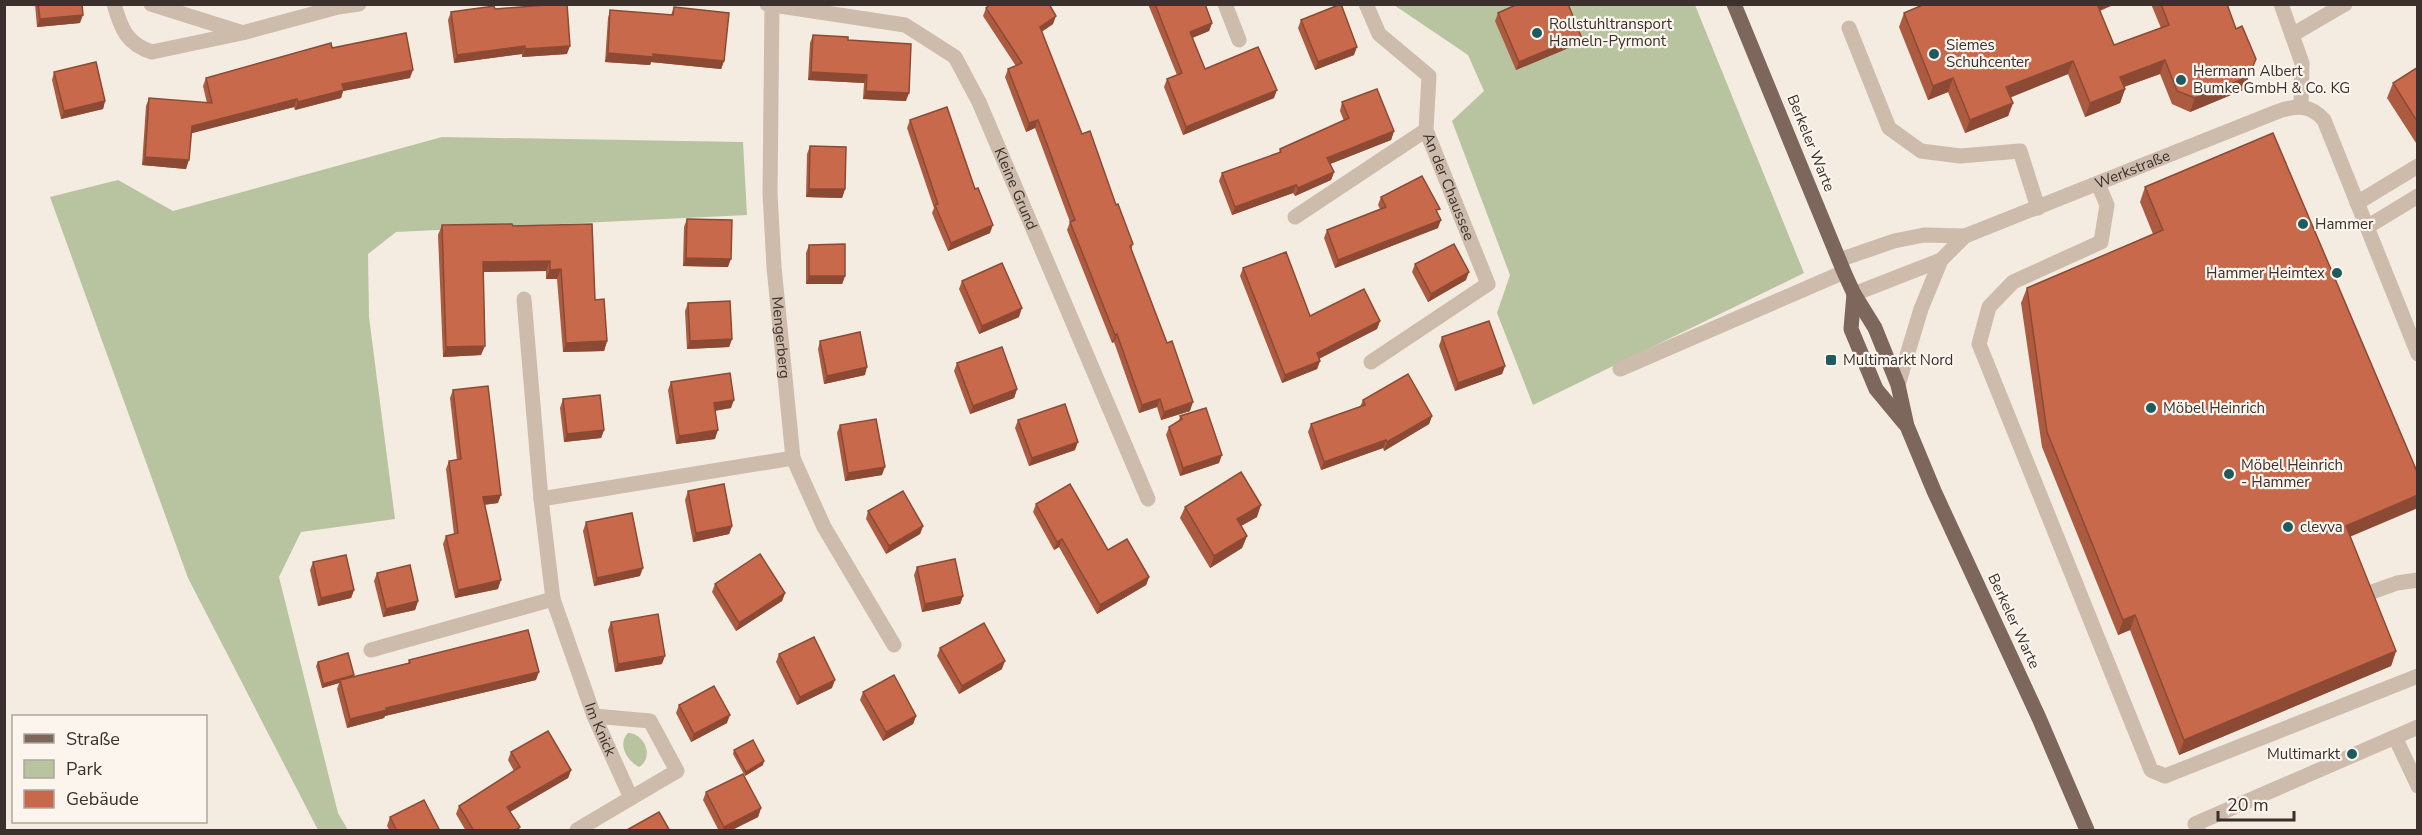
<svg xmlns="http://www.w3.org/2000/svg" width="2422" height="835" viewBox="0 0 2422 835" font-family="'Nunito Sans',sans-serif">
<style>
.green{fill:#b8c4a0}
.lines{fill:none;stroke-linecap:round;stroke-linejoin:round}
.minor{stroke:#cdbbac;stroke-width:15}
.major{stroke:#7d675c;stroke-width:15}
.wall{fill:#ac5a40}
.shaded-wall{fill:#8c4a34}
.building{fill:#c8694b;stroke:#8c4a34;stroke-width:1.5}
.poi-dot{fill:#1f5a5e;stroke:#fbf5ee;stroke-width:2}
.labels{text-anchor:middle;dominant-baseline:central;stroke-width:4.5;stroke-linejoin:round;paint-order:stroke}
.poi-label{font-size:15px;fill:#3b302b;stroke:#fbf5ee;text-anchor:start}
.street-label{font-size:15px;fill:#3b302b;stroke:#fbf5ee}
</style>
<rect width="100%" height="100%" fill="#f4ebe1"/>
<g class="green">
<polygon points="1394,5 1695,5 1804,273 1533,405 1497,313 1510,275 1452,121 1484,91 1468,55"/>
<polygon points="442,137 743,142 747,215 396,232 368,254 369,317 395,519 301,532 279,577 338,813 348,830 318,830 188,578 50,197 118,180 173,211"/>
<path d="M628,733C644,733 655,757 639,767C627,761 617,744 628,733Z"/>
</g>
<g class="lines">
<g class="minor">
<path d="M114,4C121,29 127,44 152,52L242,33L338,7L359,4"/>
<polyline points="151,4 240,32"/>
<path id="s1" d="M767,4L905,25L955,57L979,102L1148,499"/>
<path id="s2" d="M772,4L770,193L774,267L793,458L824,527L894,645"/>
<polyline points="1225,4 1239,40"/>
<path id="s3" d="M1366,4L1379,34L1429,76L1426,130L1488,284L1371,362"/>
<polyline points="2281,4 2302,63 2301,106"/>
<polyline points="1849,28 1889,128 1921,151 1960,156 2020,151 2038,208"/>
<polyline points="2292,35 2345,4"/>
<polyline points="2098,184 2107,205 2101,242 2013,282 1989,307 1979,344 2151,770 2165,776 2418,676"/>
<polyline points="2357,203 2418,166"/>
<polyline points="1295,217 1426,130"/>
<polyline points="2367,227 2418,196"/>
<path id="s4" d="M1839,260L1894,241L1924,235L1965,236L2279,111C2297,105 2311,105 2324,120L2418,354"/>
<polyline points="1854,294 1941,260 1965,236"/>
<path id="s5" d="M524,299L541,499L553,599L594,716L631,798L577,830"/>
<polyline points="1620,369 1844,272"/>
<polyline points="1898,385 1921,309 1941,260"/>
<polyline points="541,499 793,458"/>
<polyline points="2372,592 2397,583 2418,580"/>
<polyline points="371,650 553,599"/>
<polyline points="594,716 650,721 677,771 631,798"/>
<polyline points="2395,737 2418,786"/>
<polyline points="2198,830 2195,824 2418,727"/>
</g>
<g class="major">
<polyline points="1734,4 1844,272 1854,294 1875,328 1898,385 1907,426 1934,491 2039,718 2087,830"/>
<polyline points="1854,294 1851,329 1876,389 1905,424"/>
</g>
</g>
<g class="wall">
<polygon points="35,4 82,4 80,23 37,27"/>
<polygon points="1148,4 1205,4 1212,23 1209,31 1192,38 1205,69 1274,98 1183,135 1164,87 1167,79 1177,75"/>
<polygon points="1925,4 2115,4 2100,11 2114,45 2161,28 2151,4 2227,4 2251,72 2243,90 2190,112 2172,104 2160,74 2124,87 2125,89 2120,103 2085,117 2068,74 2010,97 2013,103 2008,116 1965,133 1948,92 1928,100 1899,27 1904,13"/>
<polygon points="674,7 724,61 721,69 651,62 650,65 605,62 608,18 610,10 671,15"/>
<polygon points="986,8 1053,24 1041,32 1082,134 1116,205 1133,244 1131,250 1190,411 1161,420 1157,407 1139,413 1114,342 1112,343 1067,230 1070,222 1035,128 1026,132 1005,77 1008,69 1016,66 983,16"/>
<polygon points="495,9 567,54 522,57 522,54 454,63 448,20 451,12"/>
<polygon points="1498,13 1581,36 1578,44 1516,70 1495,21"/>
<polygon points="1301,20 1354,55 1315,70 1298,28"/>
<polygon points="813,35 848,40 906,101 863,99 864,83 808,80 810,43"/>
<polygon points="2418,67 2418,146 2387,98 2393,83"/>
<polygon points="54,72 105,101 103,109 61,119 52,80"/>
<polygon points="206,78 410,78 343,91 341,98 295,110 294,107 191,133 186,169 142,165 146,106 149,98 207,103 203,86"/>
<polygon points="1342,102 1394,131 1391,140 1330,164 1334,172 1331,180 1295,196 1293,193 1232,215 1219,181 1222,173 1279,153 1280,149 1344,121 1340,111"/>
<polygon points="910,120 975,189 990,233 948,251 932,213 934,208 907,128"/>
<polygon points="810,146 845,189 842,198 806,197 807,154"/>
<polygon points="2145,187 2350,537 2396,651 2391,666 2179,755 2130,630 2118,635 2042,447 2021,303 2027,288 2153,234 2140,202"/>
<polygon points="1381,197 1438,214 1438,228 1335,268 1324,238 1327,230 1380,209 1378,205"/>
<polygon points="687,219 728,267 683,266 684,227"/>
<polygon points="442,225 513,226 595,300 607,341 604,351 563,352 557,279 546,279 546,271 483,272 481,355 443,357 438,235"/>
<polygon points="809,245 845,276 842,284 806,284 806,253"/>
<polygon points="1415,264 1466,280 1428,302 1412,272"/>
<polygon points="1243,268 1310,316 1380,321 1377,329 1319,359 1320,361 1317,369 1282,383 1240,276"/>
<polygon points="962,281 1019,317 979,334 959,289"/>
<polygon points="688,303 732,339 729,347 687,349 685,311"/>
<polygon points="1442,337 1505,366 1502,374 1455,391 1439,346"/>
<polygon points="820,341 865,375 824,384 818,349"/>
<polygon points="957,363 1017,389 1014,398 970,414 954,371"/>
<polygon points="671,382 731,408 715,411 715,439 676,444 668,390"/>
<polygon points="453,390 498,503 484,505 498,589 455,598 443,544 446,536 454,534 446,469 449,461 457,460 450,398"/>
<polygon points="563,399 604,430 601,438 564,442 560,408"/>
<polygon points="1363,400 1432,416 1429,424 1384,451 1383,448 1321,470 1308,432 1311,424 1360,407"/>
<polygon points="1180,416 1219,463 1180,476 1166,435 1169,427 1179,421"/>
<polygon points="1018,420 1075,450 1029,466 1015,428"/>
<polygon points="840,425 882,475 845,481 837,433"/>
<polygon points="688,491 732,526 729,534 693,542 685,500"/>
<polygon points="1036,504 1108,550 1149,577 1146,585 1097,614 1059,547 1054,550 1033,512"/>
<polygon points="1185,507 1257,517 1241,526 1247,536 1242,548 1210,568 1180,518"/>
<polygon points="868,511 923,526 920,534 886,554 866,519"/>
<polygon points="586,522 640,576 594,586 583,531"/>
<polygon points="313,562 354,590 351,598 318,606 310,570"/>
<polygon points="917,567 963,596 960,604 922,612 914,575"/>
<polygon points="377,573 418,601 415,610 383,617 374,581"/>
<polygon points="715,584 785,593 782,601 736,631 712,592"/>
<polygon points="611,622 662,664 615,672 608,630"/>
<polygon points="940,648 1002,669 959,694 937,656"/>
<polygon points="779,654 832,688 797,705 776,662"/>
<polygon points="409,660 536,680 385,716 384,718 347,728 337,689 339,683 322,688 316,666 318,662 354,675 353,677 408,663"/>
<polygon points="863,692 916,716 913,724 883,741 860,700"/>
<polygon points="679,705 727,723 691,742 676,713"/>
<polygon points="734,750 763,765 745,776 733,754"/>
<polygon points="511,752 571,770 568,778 510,812 520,827 518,831 466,831 456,814 459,806 514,771 508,760"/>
<polygon points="706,792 761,808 758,817 730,831 719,831 703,800"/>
<polygon points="390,817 440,831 390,831 387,826"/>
</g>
<g class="shaded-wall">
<polygon points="2094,4 2115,4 2091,14"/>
<polygon points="83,15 80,23 37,27 40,19"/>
<polygon points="1056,16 1053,24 1037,35 1040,27"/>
<polygon points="1212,23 1209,31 1187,40 1190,32"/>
<polygon points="1581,36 1578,44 1516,70 1519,62"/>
<polygon points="525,46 522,54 454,63 457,55"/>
<polygon points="570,46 567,54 522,57 525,49"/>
<polygon points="1357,47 1354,55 1315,70 1318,62"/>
<polygon points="608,53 653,54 724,61 721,69 651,62 650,65 605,62"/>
<polygon points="2256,59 2243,90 2190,112 2195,98"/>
<polygon points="2165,60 2160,74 2115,90 2120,77"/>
<polygon points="2073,61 2068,74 2002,101 2006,87"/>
<polygon points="413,70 410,78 343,91 341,98 295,110 298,102 342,84"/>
<polygon points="811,72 867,75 864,83 808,80"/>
<polygon points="1953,78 1948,92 1928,100 1933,86"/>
<polygon points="2125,89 2120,103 2085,117 2090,103"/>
<polygon points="1277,90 1274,98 1183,135 1186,127"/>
<polygon points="866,91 909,93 906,101 863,99"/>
<polygon points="297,99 294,107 189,134 192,126"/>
<polygon points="105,101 103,109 61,119 64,111"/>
<polygon points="2013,103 2008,116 1965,133 1970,120"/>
<polygon points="1038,120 1035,128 1026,132 1029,123"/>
<polygon points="1394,131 1391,140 1325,166 1327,158"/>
<polygon points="145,157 189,160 186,169 142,165"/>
<polygon points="1334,172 1331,180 1295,196 1298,188"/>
<polygon points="1296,185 1293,193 1232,215 1235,207"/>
<polygon points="809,189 845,189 842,198 806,197"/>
<polygon points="1441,220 1438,228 1335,268 1338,260"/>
<polygon points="993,225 990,233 948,251 951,243"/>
<polygon points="686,258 731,259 728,267 683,266"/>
<polygon points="550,261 546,271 480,272 483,262"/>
<polygon points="561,269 557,279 546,279 550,270"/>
<polygon points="1469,272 1466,280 1428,302 1431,294"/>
<polygon points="809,276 845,276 842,284 806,284"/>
<polygon points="1022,308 1019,317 979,334 982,326"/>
<polygon points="1380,321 1377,329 1314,361 1317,353"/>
<polygon points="1117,334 1114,342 1112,343 1115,335"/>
<polygon points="732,339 729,347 687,349 690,341"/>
<polygon points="607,341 604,351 563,352 566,343"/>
<polygon points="485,346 481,355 443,357 446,347"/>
<polygon points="1320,361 1317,369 1282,383 1285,375"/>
<polygon points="1505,366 1502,374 1455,391 1458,383"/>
<polygon points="867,367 865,375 824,384 827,376"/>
<polygon points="1017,389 1014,398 970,414 973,406"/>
<polygon points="1160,399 1157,407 1139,413 1142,405"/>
<polygon points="734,400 731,408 711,411 714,403"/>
<polygon points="1193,402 1190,411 1161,420 1164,412"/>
<polygon points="1432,416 1429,424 1384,451 1387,442"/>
<polygon points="604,430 601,438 564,442 567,434"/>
<polygon points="718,430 715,439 676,444 679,436"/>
<polygon points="1386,440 1383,448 1321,470 1324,462"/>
<polygon points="1078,442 1075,450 1029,466 1032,458"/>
<polygon points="1222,455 1219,463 1180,476 1183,468"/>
<polygon points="885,467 882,475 845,481 848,473"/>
<polygon points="501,495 498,503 480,505 483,497"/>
<polygon points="2418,495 2418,508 2340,541 2346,526"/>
<polygon points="1261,505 1257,517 1232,531 1237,519"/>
<polygon points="732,526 729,534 693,542 696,533"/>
<polygon points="923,526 920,534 886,554 889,546"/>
<polygon points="1247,536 1242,548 1210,568 1214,556"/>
<polygon points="1062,539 1059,547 1054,550 1057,542"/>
<polygon points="643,568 640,576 594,586 597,578"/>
<polygon points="1149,577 1146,585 1097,614 1100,605"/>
<polygon points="501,580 498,589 455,598 458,590"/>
<polygon points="354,590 351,598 318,606 321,598"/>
<polygon points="785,593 782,601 736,631 739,623"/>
<polygon points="963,596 960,604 922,612 925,604"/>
<polygon points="418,601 415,610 383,617 386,609"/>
<polygon points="2135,615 2130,630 2118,635 2123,620"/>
<polygon points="2396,651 2391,666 2179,755 2184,740"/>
<polygon points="665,656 662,664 615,672 618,664"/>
<polygon points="1005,661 1002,669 959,694 962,686"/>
<polygon points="539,672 536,680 385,716 384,718 347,728 350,719 386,708"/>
<polygon points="354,675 352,679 340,680 339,683 322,688 323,684"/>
<polygon points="835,680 832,688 797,705 800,697"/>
<polygon points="730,715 727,723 691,742 694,734"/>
<polygon points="916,716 913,724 883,741 886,732"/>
<polygon points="764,761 763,765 745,776 746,772"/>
<polygon points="571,770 568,778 504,815 507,807"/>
<polygon points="761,808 758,817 730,831 723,831 724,827"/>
</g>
<g class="building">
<polygon points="38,4 82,4 83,15 40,19"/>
<polygon points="558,4 567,4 570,46 525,49 525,46 457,55 451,12 494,6 495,9"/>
<polygon points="991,4 1049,4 1056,16 1040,27 1082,134 1090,131 1116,205 1118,204 1133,244 1130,246 1167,343 1172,341 1193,402 1164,412 1160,399 1142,405 1117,334 1115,335 1070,222 1075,220 1038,120 1029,123 1008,69 1022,63 986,8"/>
<polygon points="1155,4 1205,4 1212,23 1190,32 1205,69 1258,47 1277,90 1186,127 1167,79 1182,73"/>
<polygon points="1341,4 1357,47 1318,62 1301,20"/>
<polygon points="1518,4 1568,4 1581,36 1519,62 1498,13"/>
<polygon points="1925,4 2097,4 2114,45 2169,25 2161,4 2227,4 2236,29 2242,26 2256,59 2248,77 2195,98 2177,91 2165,60 2120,77 2125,89 2090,103 2073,61 2006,87 2013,103 1970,120 1953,78 1933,86 1904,13"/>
<polygon points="674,7 729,13 724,61 653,54 653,57 608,53 610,10 673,15"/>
<polygon points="406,33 413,70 342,84 344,90 298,102 297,99 192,126 189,160 145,157 149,98 212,103 206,78 331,43 332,48"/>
<polygon points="813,35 848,37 848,40 911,44 909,93 866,91 867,75 811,72"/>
<polygon points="96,62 105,101 64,111 54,72"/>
<polygon points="2418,67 2418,123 2393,83"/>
<polygon points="1377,89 1394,131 1327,158 1334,172 1298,188 1296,185 1235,207 1222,173 1281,152 1280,149 1349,118 1342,102"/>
<polygon points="947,107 975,189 978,188 993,225 951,243 935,205 938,204 910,120"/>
<polygon points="2273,133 2418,474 2418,495 2346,526 2396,651 2184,740 2135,615 2123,620 2047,432 2027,288 2163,230 2145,187"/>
<polygon points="810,146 846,147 845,189 809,189"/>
<polygon points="1422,176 1440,209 1436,210 1441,220 1338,260 1327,230 1386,207 1381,197"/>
<polygon points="687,219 732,220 731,259 686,258"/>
<polygon points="512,224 513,226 592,224 595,300 604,299 607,341 566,343 561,269 550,270 550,261 483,262 485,346 446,347 442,225"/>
<polygon points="845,244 845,276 809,276 809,245"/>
<polygon points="1454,244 1469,272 1431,294 1415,264"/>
<polygon points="1286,252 1310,316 1364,289 1380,321 1317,353 1320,361 1285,375 1243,268"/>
<polygon points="1002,263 1022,308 982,326 962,281"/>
<polygon points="730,301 732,339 690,341 688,303"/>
<polygon points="1489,321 1505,366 1458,383 1442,337"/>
<polygon points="860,332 867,367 827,376 820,341"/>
<polygon points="1002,347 1017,389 973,406 957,363"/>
<polygon points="730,373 734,400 714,403 718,430 679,436 671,382"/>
<polygon points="1408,374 1432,416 1387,442 1386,440 1324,462 1311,424 1365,405 1363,400"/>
<polygon points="488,386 501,495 483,497 501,580 458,590 446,536 458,533 449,461 461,459 453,390"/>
<polygon points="600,395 604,430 567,434 563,399"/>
<polygon points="1065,404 1078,442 1032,458 1018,420"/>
<polygon points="1206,408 1222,455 1183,468 1169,427 1182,419 1180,416"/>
<polygon points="876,419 885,467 848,473 840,425"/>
<polygon points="1241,472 1261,505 1237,519 1247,536 1214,556 1185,507"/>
<polygon points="724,484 732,526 696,533 688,491"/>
<polygon points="1070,484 1108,550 1127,539 1149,577 1100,605 1062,539 1057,542 1036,504"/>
<polygon points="903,491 923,526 889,546 868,511"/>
<polygon points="632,513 643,568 597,578 586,522"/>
<polygon points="760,554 785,593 739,623 715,584"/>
<polygon points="346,555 354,590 321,598 313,562"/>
<polygon points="955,559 963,596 925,604 917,567"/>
<polygon points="410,565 418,601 386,609 377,573"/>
<polygon points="658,614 665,656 618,664 611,622"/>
<polygon points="984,623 1005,661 962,686 940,648"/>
<polygon points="528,630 539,672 386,708 387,710 350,719 340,680 410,663 409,660"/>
<polygon points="814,637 835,680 800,697 779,654"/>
<polygon points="348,653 354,675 323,684 318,662"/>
<polygon points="894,675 916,716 886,732 863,692"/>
<polygon points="714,686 730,715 694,734 679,705"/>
<polygon points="548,731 571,770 507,807 520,827 514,831 474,831 459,806 520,767 511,752"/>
<polygon points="753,740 764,761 746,772 734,750"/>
<polygon points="743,774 761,808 724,827 706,792"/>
<polygon points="424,800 440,831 397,831 390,817"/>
<polygon points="659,812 670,831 625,831"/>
</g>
<g class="poi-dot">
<circle cx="1537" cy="33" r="6"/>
<circle cx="1934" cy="54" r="6"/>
<circle cx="2181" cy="80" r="6"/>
<circle cx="2303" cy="224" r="6"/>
<circle cx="2337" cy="273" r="6"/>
<rect x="1825" y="354" width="12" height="12" rx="3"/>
<circle cx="2151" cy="408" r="6"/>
<circle cx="2229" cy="474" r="6"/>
<circle cx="2288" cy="527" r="6"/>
<circle cx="2352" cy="754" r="6"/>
</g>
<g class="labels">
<g class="poi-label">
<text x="1549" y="24">Rollstuhltransport<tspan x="1549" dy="17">Hameln-Pyrmont</tspan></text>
<text x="1946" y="45">Siemes<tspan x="1946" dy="17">Schuhcenter</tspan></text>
<text x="2193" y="71">Hermann Albert<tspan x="2193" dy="17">Bumke GmbH &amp; Co. KG</tspan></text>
<text x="2315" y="224">Hammer</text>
<text x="2325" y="273" text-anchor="end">Hammer Heimtex</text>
<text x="1843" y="360">Multimarkt Nord</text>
<text x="2163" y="408">Möbel Heinrich</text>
<text x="2241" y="465">Möbel Heinrich<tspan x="2241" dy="17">- Hammer</tspan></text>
<text x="2300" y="527">clevva</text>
<text x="2340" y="754" text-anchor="end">Multimarkt</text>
</g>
<g class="street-label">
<text transform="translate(1811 143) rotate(68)">Berkeler Warte</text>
<text stroke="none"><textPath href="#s4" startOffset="310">Werkstraße</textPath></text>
<text stroke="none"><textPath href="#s3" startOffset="213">An der Chaussee</textPath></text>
<text stroke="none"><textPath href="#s1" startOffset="344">Kleine Grund</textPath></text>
<text stroke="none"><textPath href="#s2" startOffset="334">Mengerberg</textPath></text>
<text transform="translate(2014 621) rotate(65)">Berkeler Warte</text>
<text stroke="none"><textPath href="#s5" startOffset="440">Im Knick</textPath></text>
</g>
</g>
<rect width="2422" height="835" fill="none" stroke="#3b302b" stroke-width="12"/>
<rect x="12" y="715" width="195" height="108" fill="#fbf5ee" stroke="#aea6a0" stroke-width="1.5"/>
<rect x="24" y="734" width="30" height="9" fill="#7d675c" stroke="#aea6a0" stroke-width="1.5"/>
<text x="66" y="745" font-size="18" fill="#3b302b">Straße</text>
<rect x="24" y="760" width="30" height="18" fill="#b8c4a0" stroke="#aea6a0" stroke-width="1.5"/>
<text x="66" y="775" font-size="18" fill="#3b302b">Park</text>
<rect x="24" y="790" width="30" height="18" fill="#c8694b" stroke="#aea6a0" stroke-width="1.5"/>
<text x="66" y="805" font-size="18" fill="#3b302b">Gebäude</text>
<path d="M2218 811v9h76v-9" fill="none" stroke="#3b302b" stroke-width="3"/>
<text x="2227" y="811" font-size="18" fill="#3b302b" stroke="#fbf5ee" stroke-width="4.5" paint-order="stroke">20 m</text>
</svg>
